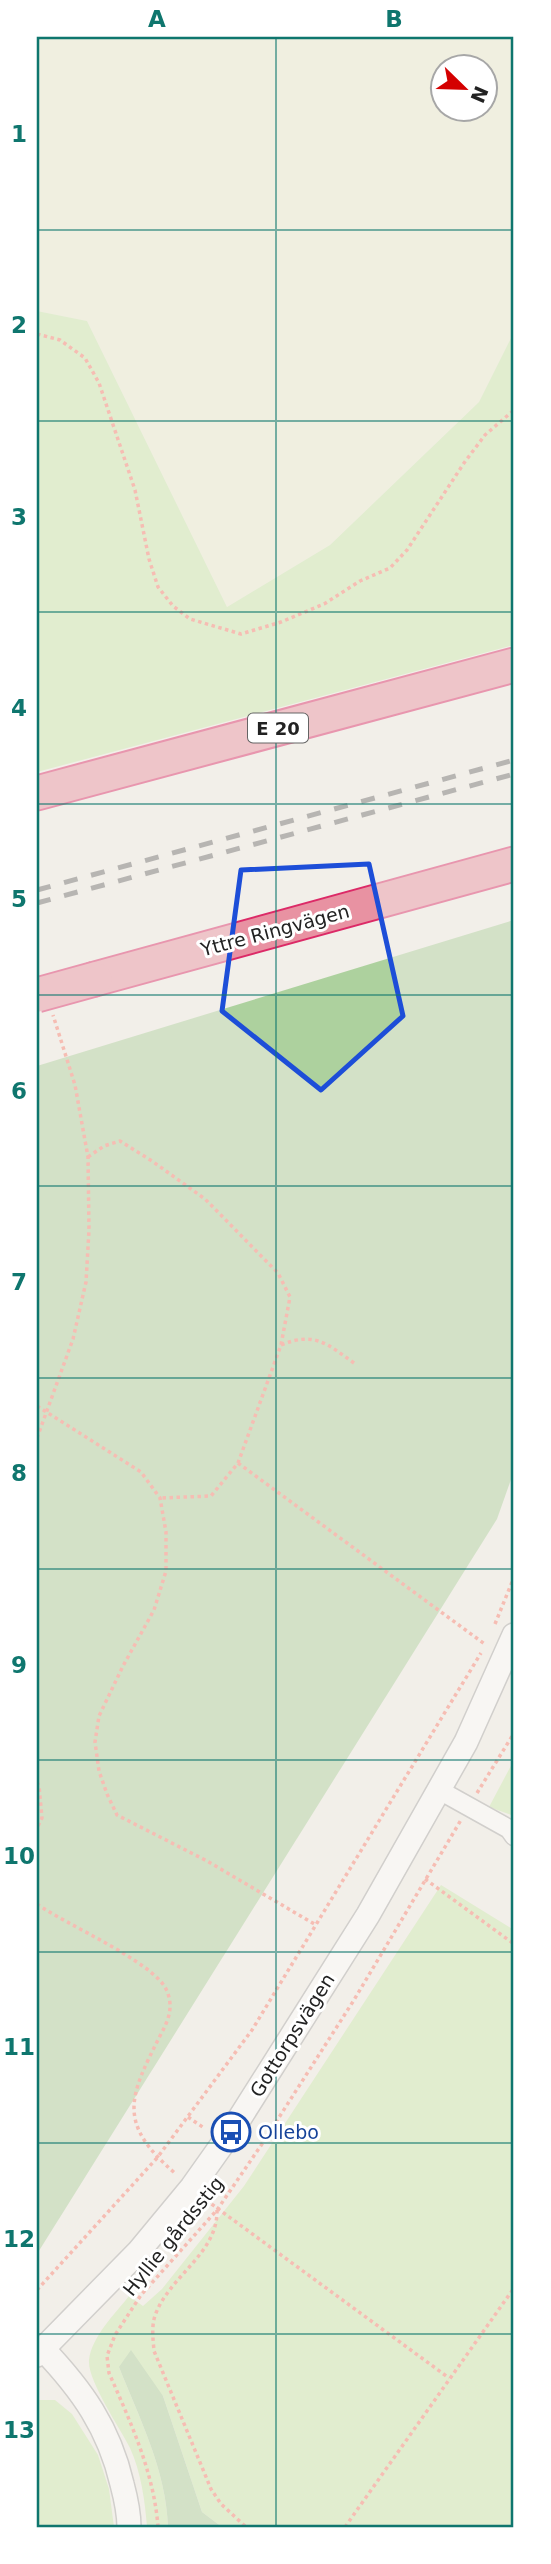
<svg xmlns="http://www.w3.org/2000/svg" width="551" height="2564" viewBox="0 0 551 2564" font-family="'DejaVu Sans',sans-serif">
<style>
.farmland{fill:#eef0d5;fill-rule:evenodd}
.grass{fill:#cdebb0}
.forest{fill:#add19e}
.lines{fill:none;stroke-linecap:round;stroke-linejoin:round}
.minor-casing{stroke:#a9a9a9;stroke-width:21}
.tertiary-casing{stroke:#a9a9a9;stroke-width:26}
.motorway-casing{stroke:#dc2a67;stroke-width:37}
.path{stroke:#fa8072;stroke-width:3.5;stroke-dasharray:3.5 3.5;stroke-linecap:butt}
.minor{stroke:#fff;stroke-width:18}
.tertiary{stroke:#fff;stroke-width:23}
.motorway{stroke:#e892a2;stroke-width:33}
.rail{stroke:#707070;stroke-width:5;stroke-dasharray:14 14;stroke-linecap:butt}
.motorway-bridge-casing{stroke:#dc2a67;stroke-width:37;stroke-linecap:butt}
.motorway-bridge{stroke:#e892a2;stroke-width:33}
.marked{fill:none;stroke:#1d4ed8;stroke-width:5;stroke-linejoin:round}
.grid{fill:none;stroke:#0f766e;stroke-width:2;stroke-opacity:0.55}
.labels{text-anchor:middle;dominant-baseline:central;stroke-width:6;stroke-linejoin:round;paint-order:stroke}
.shield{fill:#fff;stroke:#646464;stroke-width:2}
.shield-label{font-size:18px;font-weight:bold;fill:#222}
.street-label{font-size:19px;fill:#222;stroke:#fff}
.transit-label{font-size:19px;fill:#164399;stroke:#fff;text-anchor:start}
.neatline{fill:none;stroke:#0f766e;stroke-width:2.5}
.grid-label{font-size:23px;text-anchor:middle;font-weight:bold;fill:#0f766e}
</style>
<rect width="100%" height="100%" fill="#f2efe9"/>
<path class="farmland" d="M37,37H514V332L479,402L330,545L227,607L87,321L37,311ZM442,66H484V108H442Z"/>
<g class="grass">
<polygon points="37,311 87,321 227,607 330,545 479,402 514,332 514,645 37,772"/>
<polygon points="514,1760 514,1816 489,1807"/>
<path d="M441,1885L514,1930V2527H222L202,2512L163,2396L119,2367C140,2420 166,2470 168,2527H147C145,2501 141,2472 130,2448C120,2428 87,2380 89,2360C92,2336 115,2314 129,2296L143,2306L162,2289L244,2186Z"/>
<polygon points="37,2400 55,2400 72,2414 98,2455 109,2489 114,2527 37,2527"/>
</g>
<g class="forest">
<polygon points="514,920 514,1471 497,1519 37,2254 37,1066"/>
<path d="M131,2350L163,2396L202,2512L222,2527H168C166,2470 140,2420 119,2367Z"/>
</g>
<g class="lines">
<defs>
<polyline id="minor" points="439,1790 509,1829 514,1836"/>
<g id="tertiary">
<path d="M43,2349C82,2390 109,2428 122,2484C126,2499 129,2512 129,2527"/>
<polyline points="37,2355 139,2251 192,2187 231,2132 368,1915 466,1742 514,1635"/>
</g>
<g id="motorway">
<polyline points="37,793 514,665"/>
<polyline points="95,979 514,864"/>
</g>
</defs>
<use href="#minor" class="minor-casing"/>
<use href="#tertiary" class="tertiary-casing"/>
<use href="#motorway" class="motorway-casing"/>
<g class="path">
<polyline points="37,334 60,340 85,358 99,383 135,490 149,559 158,587 173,606 190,619 241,634 281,622 324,604 360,581 390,568 407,550 464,463 485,435 514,410"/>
<polyline points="88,1157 104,1146 120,1141 152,1161 205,1199 278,1273 290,1297 281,1345 238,1463 211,1496 160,1498"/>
<path d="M281,1345C315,1331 327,1344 354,1363"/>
<polyline points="37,1406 141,1472 160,1498 166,1532 166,1571 154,1610 123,1666 99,1716 95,1742 99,1771 107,1794 117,1815 207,1861 316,1925"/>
<polyline points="37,1438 73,1339 86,1282 89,1230 88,1157 75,1085 53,1015"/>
<polyline points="238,1463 486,1645"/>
<polyline points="495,1624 514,1577"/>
<polyline points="37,1782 39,1786 42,1818 37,1828"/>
<polyline points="477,1793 514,1733"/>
<polyline points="425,1879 514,1944"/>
<path d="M37,1904C65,1924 153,1962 166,1989C174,2006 169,2019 161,2034C129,2097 116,2123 176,2174"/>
<polyline points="188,2117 204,2128"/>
<polyline points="206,2200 449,2378"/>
<path d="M217,2210C218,2253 171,2275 156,2313C151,2325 153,2338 154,2351L211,2489L221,2504L246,2527"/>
<polyline points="37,2290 157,2158 252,2030 481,1653"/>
<path d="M158,2527C154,2473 131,2423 109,2373L107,2356L115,2335L141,2295L217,2210L262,2144L354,2000L461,1820"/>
<polyline points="345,2527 514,2288"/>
</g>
<use href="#minor" class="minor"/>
<use href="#tertiary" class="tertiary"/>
<use href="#motorway" class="motorway"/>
<g class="rail">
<polyline points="37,890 514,760"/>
<polyline points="37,903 514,774"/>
</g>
<defs>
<polyline id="motorway-bridge" points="37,995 95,979"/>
</defs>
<use href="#motorway-bridge" class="motorway-bridge-casing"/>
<use href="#motorway-bridge" class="motorway-bridge"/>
</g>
<path d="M0 0H551V2564H0ZM369,864L403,1016L321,1090L222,1011L241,870Z" fill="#f2efe9" fill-opacity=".55" fill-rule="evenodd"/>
<path class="marked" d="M369,864L403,1016L321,1090L222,1011L241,870Z"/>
<path class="grid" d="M276,37V2527M37,230H514M37,421H514M37,612H514M37,804H514M37,995H514M37,1186H514M37,1378H514M37,1569H514M37,1760H514M37,1952H514M37,2143H514M37,2334H514"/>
<defs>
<symbol id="bus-ring" viewBox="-11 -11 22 22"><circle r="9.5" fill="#fff" stroke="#1a4fb4" stroke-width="1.5"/><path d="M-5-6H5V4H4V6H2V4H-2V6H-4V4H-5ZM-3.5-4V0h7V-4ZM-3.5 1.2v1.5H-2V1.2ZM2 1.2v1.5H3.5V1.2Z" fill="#1a4fb4"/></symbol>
</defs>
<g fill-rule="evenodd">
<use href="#bus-ring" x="209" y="2110" width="44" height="44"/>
</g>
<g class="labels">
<rect class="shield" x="248" y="713.5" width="60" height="29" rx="5"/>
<g class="shield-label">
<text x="278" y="728">E 20</text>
</g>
<g class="street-label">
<text transform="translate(275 930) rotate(-15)">Yttre Ringvägen</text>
<text transform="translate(292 2035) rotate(-58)">Gottorpsvägen</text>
<text transform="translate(173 2236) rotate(-51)">Hyllie gårdsstig</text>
</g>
<g class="transit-label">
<text x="258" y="2132">Ollebo</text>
</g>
</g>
<rect width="551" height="2564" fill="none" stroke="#ffffff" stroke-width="77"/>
<g transform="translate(464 88) rotate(113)"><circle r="33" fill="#ffffff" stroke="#a7a7a7" stroke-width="2"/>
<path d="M0-5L12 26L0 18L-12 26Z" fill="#d40000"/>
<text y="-10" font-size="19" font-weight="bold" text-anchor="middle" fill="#222222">N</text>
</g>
<rect x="38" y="38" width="474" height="2488" class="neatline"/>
<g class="grid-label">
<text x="157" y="27">A</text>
<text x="394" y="27">B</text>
<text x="19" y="142">1</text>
<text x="19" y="333">2</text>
<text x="19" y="525">3</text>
<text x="19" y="716">4</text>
<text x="19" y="907">5</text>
<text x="19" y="1099">6</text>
<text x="19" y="1290">7</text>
<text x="19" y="1481">8</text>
<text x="19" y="1673">9</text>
<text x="19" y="1864">10</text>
<text x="19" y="2055">11</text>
<text x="19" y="2247">12</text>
<text x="19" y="2438">13</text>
</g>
</svg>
